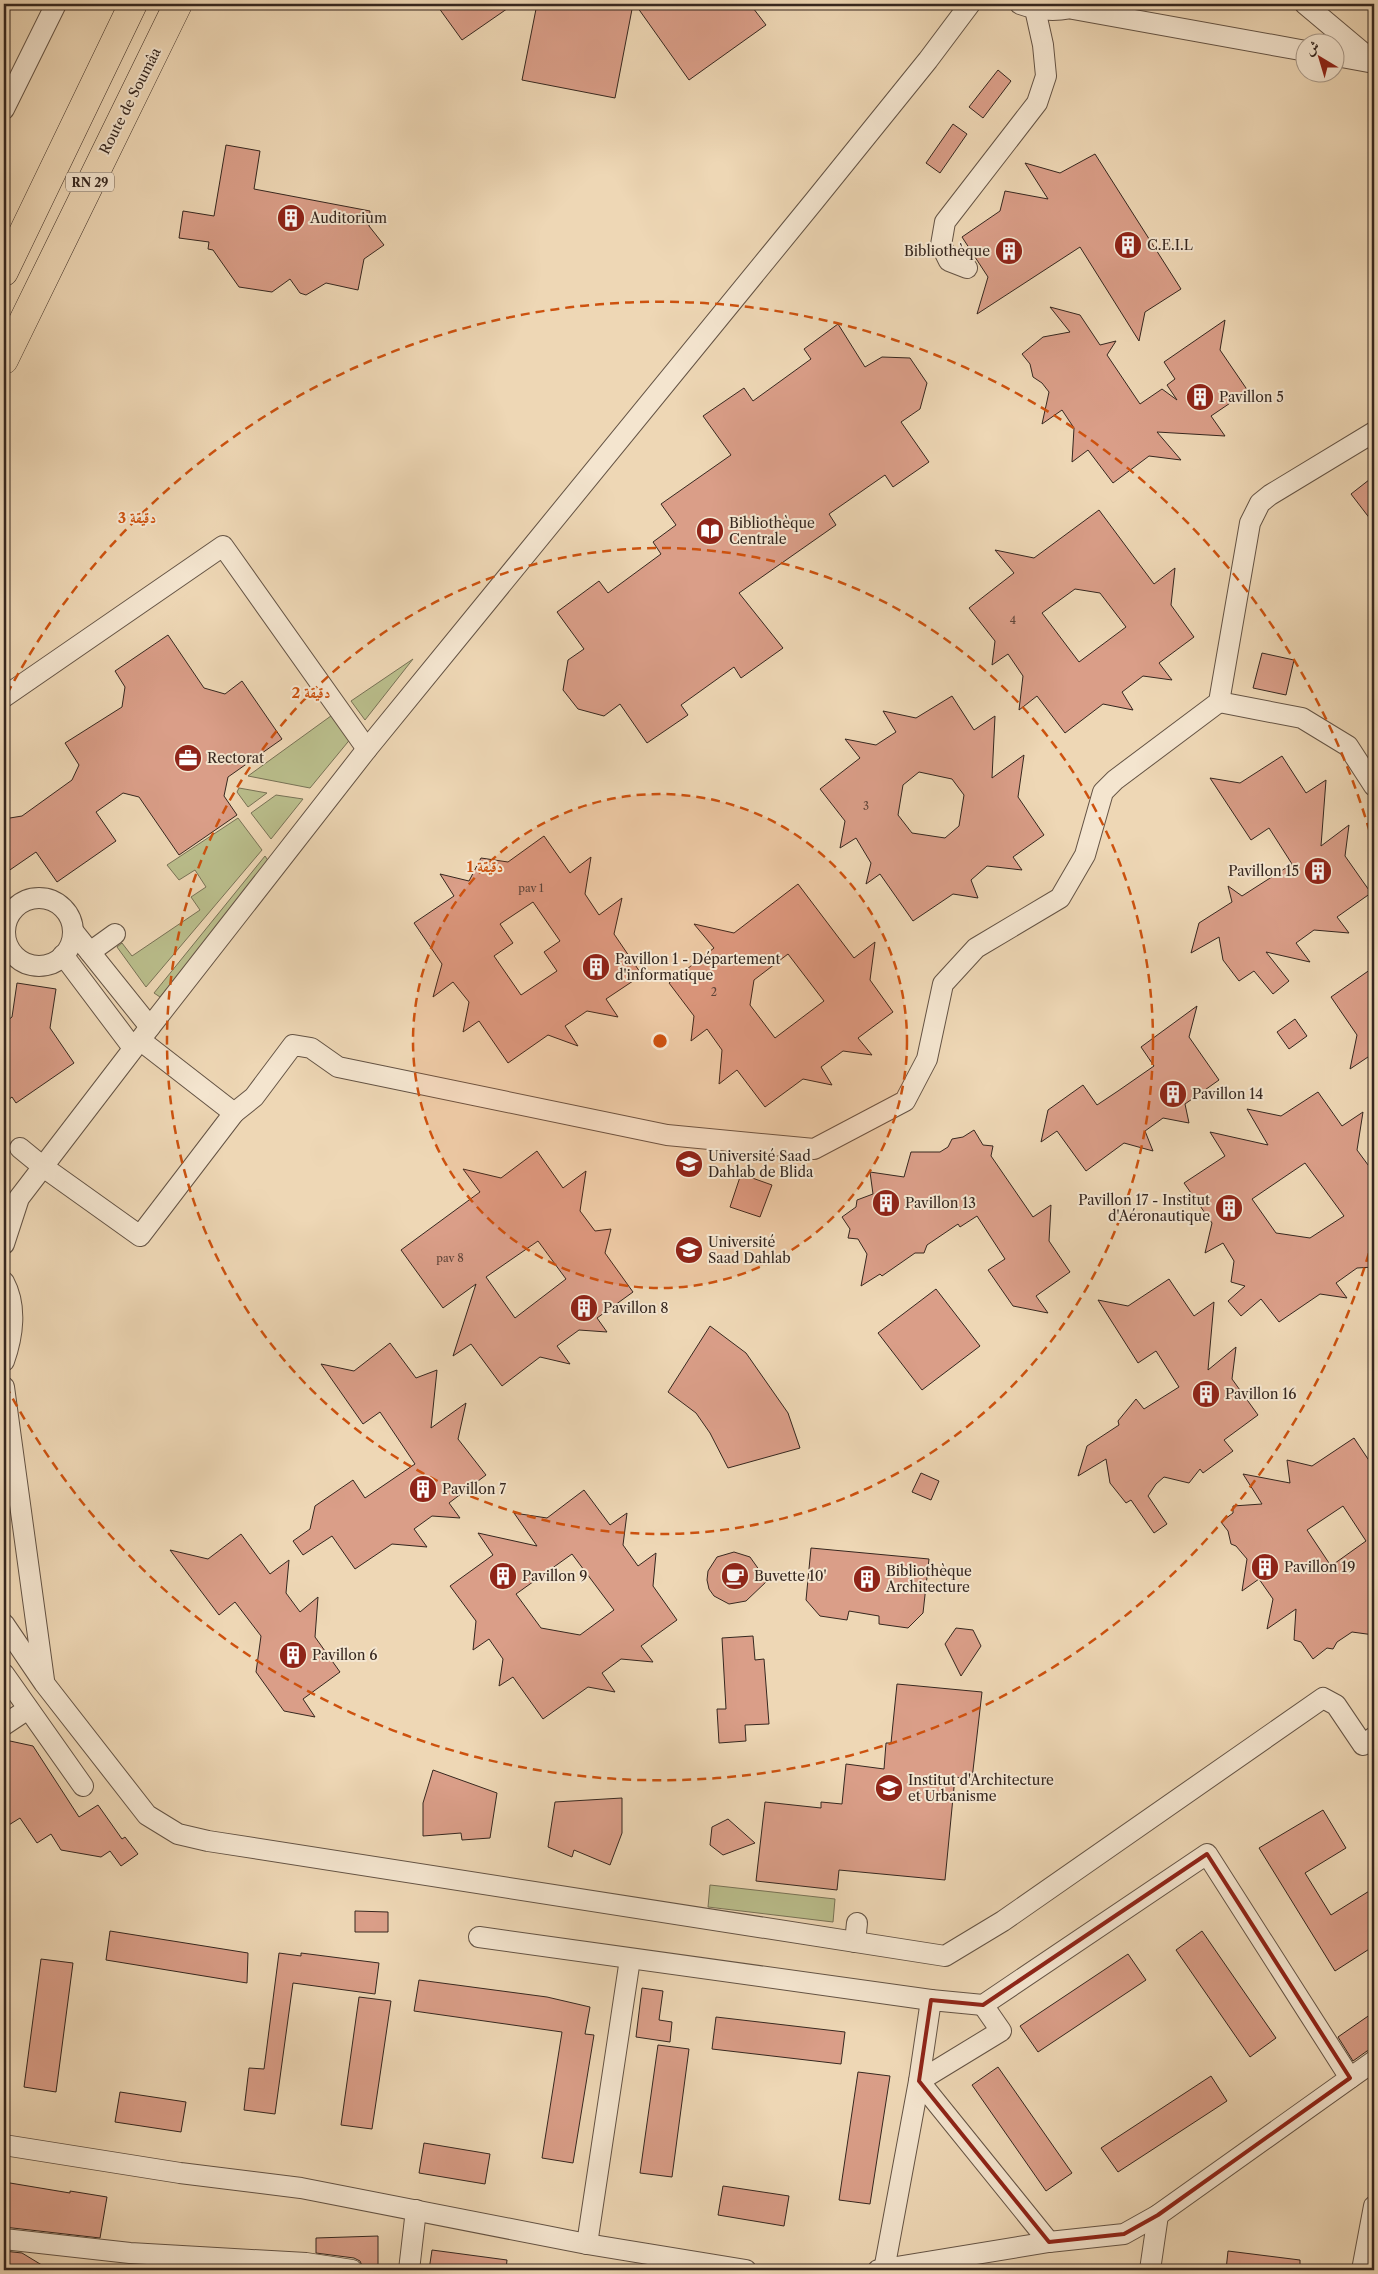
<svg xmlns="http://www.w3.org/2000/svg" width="1378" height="2274" viewBox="0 0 1378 2274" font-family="'Libre Caslon Text',Amiri,serif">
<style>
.green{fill:#babe8c;stroke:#787256}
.building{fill:#da9e88;stroke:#36271f;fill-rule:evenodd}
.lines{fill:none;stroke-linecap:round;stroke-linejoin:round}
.minor-casing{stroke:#645344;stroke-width:22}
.highway-casing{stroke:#36271f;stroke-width:29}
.minor{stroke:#f4e5cf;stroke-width:20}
.highway{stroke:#eed7b5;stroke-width:28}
.marked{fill:none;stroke:#8f2418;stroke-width:4;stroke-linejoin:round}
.ring{fill:none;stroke:#cd520f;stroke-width:2.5;stroke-dasharray:9 6}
.labels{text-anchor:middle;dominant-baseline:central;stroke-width:4;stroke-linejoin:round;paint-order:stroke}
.number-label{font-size:11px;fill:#5f4539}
.shield{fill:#f4e5cf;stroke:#6f6054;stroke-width:1}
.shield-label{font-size:12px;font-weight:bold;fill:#36271f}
.street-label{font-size:14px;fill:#36271f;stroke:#f4e5cf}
.poi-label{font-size:14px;fill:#36271f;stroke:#f4e5cf;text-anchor:start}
.centre{fill:#cd520f;stroke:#f4e5cf;stroke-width:2.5}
.ring-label{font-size:15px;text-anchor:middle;font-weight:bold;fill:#cd520f;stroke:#f4e5cf;stroke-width:4;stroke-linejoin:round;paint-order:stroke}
</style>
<rect width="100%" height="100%" fill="#eed7b5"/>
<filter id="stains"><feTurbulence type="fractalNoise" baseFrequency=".004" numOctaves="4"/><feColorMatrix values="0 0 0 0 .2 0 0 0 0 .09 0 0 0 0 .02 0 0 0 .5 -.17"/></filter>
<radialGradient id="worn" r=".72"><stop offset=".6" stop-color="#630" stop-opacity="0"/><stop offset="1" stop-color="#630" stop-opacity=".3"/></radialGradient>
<g class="green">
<polygon points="413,659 365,720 351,701"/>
<polygon points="335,713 352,737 310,788 248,776"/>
<polygon points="239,788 267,793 248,807 237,792"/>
<polygon points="276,795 303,799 271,839 251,813"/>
<polygon points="238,818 262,850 146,987 117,947 122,943 132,956 200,910 191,897 206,887 195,870 179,880 167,865"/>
<polygon points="265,856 269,862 160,997 154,993"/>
<polygon points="710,1885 835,1899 833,1922 708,1907"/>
</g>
<g class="building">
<polygon points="436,4 514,4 462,40"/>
<polygon points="537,4 633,4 615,98 522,80"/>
<polygon points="635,4 750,4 766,25 689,80"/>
<polygon points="998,70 1011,81 983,118 969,107"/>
<polygon points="953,124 967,134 940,173 926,163"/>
<polygon points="226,145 260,151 254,189 370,211 369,226 384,245 364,259 358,290 326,283 306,295 300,293 290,279 272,292 239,287 213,250 208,249 209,242 179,238 183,211 214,216"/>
<polygon points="1095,154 1181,289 1145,312 1139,341 1080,247 977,314 988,277 962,237 1000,211 1005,191 1048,199 1025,163 1060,173"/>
<polygon points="1050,307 1080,315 1100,345 1116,341 1107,355 1140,404 1162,389 1177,400 1167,385 1175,379 1164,362 1225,320 1220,350 1248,391 1211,416 1225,436 1157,432 1181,460 1149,456 1113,483 1088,450 1072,462 1074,428 1062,410 1042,424 1049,392 1042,383 1033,377 1030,364 1022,354 1043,337 1070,332"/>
<polygon points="838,324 865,367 882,357 910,358 927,383 920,409 901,422 929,462 893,487 885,475 829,514 836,525 739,593 783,648 741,678 734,667 681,705 688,715 647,743 620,704 604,716 578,709 563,690 568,660 584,649 557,612 599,581 608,593 661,554 653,542 676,525 661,504 731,455 703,416 744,388 753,401 811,359 804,349"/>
<polygon points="1374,476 1374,524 1351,494"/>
<path d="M1099,510L1154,584L1175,568L1171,605L1194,637L1159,663L1172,680L1143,676L1122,692L1133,710L1103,704L1065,733L1037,696L1019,710L1023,676L1008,654L992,665L995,641L969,608L1014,573L995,550L1034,558ZM1075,589L1100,593L1126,627L1079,662L1042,613Z"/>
<polygon points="168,635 204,688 225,694 242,681 282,739 228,777 224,796 237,815 179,855 139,797 123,793 96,812 116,841 57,882 36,852 4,874 4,819 22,816 72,780 79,765 65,743 122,707 125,687 115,671"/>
<polygon points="1262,653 1294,660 1286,695 1253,688"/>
<path d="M952,696L974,730L995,716L992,778L1024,755L1018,797L1044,835L1013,857L1022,870L987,866L971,880L978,898L953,894L913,921L880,874L866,884L871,863L856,838L840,848L845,821L820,789L860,758L845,739L876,745L896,732L883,711L916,718ZM919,772L952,779L964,795L959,826L945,838L912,833L898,815L903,785Z"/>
<polygon points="1282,756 1306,793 1326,780 1321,846 1349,825 1345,856 1371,893 1337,917 1349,933 1314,930 1296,943 1310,962 1266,952 1289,981 1273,994 1254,971 1239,981 1223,960 1219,937 1191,953 1199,923 1232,902 1228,886 1242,896 1292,864 1269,828 1251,840 1210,778 1240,783"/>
<path d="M544,836L570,873L591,857L585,894L599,915L622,898L614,934L642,975L606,999L618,1017L587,1011L565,1026L578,1046L548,1035L508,1063L479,1021L463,1032L469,1002L453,982L433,997L442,964L414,923L454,896L440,874L469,881L481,858L508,862ZM533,902L560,941L544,952L557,971L521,995L494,956L513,943L500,924Z"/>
<path d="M798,884L854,958L875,942L870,980L893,1012L858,1038L872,1055L843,1051L821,1067L832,1085L803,1079L765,1107L737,1070L719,1084L722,1050L707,1029L691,1041L694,1016L669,983L714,948L694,924L734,933ZM788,954L824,1001L775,1038L750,1005L754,980Z"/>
<polygon points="1374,967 1374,1053 1350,1069 1357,1035 1331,997"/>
<polygon points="17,983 56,989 50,1028 74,1063 16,1103 12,1097 4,1103 4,1023 12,1017"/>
<polygon points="1197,1006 1189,1037 1219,1080 1185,1104 1189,1123 1163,1118 1145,1131 1153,1151 1124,1143 1086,1171 1057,1131 1041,1142 1048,1110 1083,1085 1097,1105 1118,1091 1154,1066 1141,1047"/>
<polygon points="1295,1019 1307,1036 1289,1049 1277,1032"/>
<path d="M1318,1092L1342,1126L1363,1112L1357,1150L1374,1173V1267L1357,1268L1336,1283L1347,1298L1320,1294L1279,1322L1261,1299L1241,1316L1228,1301L1245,1286L1231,1282L1234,1261L1223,1243L1205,1253L1212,1223L1184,1183L1225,1156L1210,1132L1268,1145L1247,1109L1281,1116ZM1305,1163L1344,1216L1310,1238L1276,1233L1252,1199Z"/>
<polygon points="974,1130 983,1145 993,1146 991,1156 1033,1217 1051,1205 1049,1241 1070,1272 1036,1296 1048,1313 1013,1306 988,1270 1005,1259 977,1216 960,1227 958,1224 927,1245 924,1253 915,1253 882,1276 880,1274 861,1286 867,1254 858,1239 848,1238 850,1229 842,1217 856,1207 857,1200 873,1194 870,1172 904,1177 911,1152 940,1152 948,1147 952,1139 963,1137"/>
<path d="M537,1151L563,1188L586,1171L580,1211L595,1231L611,1229L605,1253L633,1292L597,1318L607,1332L579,1330L557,1346L570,1364L540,1357L502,1386L471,1344L453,1356L476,1284L443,1308L401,1250L480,1192L463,1169L501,1178ZM538,1241L566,1279L515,1318L486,1277Z"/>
<polygon points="741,1174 772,1185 760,1217 730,1207"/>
<polygon points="1169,1279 1194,1316 1214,1302 1208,1370 1236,1347 1232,1379 1258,1415 1224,1440 1233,1451 1203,1473 1200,1469 1189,1483 1164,1477 1156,1484 1148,1496 1167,1524 1154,1533 1131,1500 1126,1503 1110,1483 1106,1459 1078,1476 1087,1446 1119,1425 1118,1421 1136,1399 1144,1409 1179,1387 1156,1351 1138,1363 1098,1300 1128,1306"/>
<polygon points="936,1289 980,1346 922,1390 878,1333"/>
<polygon points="710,1326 746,1353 788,1413 800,1448 728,1468 710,1433 696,1413 668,1392"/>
<polygon points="390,1343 416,1378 437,1370 431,1428 466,1403 458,1439 486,1475 449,1503 460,1518 432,1516 414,1529 427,1547 392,1544 355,1569 332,1536 303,1555 293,1541 310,1529 315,1506 353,1480 365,1498 415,1464 380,1412 363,1424 321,1364 354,1371"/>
<path d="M1354,1438L1374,1468V1635L1352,1632L1337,1642L1333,1649L1327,1648L1313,1659L1301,1642L1294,1640L1296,1609L1267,1629L1273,1599L1259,1579L1242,1591L1247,1559L1236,1546L1231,1544L1228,1531L1221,1522L1233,1513V1506L1262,1504L1243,1474L1290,1483L1287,1460L1312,1466ZM1343,1506L1366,1541L1331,1566L1307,1530Z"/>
<polygon points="921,1473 939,1481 931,1500 912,1492"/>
<path d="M584,1490L610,1525L627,1513L623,1545L638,1566L656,1553L653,1586L677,1620L641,1646L653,1662L621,1659L602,1673L615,1692L588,1687L543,1719L513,1677L499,1686L503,1659L489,1639L473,1650L476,1621L450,1586L493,1555L478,1533L537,1546L514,1513L547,1518ZM572,1554L614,1610L580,1635L541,1628L516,1594Z"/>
<polygon points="241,1534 270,1574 289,1560 286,1593 300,1612 318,1597 315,1637 340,1672 303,1699 315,1717 284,1711 256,1672 261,1636 235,1602 219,1615 170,1550 208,1559"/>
<polygon points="811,1548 929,1559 923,1613 908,1628 879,1624 879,1616 849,1611 847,1620 820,1616 806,1600"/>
<polygon points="734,1552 750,1557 767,1581 746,1601 729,1604 714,1596 709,1589 707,1580 708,1571 717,1557"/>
<polygon points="956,1628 973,1630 981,1646 961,1676 945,1644"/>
<polygon points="753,1636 755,1660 764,1659 769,1724 745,1725 746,1741 719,1743 717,1709 726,1709 722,1638"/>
<polygon points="897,1684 982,1692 972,1779 955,1777 945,1880 839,1870 837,1890 756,1881 765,1802 821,1808 821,1802 842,1804 846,1764 884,1769 886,1743 891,1743"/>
<polygon points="10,1741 33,1746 79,1817 98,1805 122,1839 125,1837 138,1854 121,1866 110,1851 101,1857 61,1850 51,1834 37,1843 20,1818 4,1828 4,1746"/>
<polygon points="433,1770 497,1793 490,1838 462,1840 461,1833 423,1836 423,1803"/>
<polygon points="622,1798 622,1833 610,1865 574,1850 572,1857 548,1847 555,1802"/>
<polygon points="1323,1810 1346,1848 1305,1873 1331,1915 1374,1888 1374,1946 1335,1971 1259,1848"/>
<polygon points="728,1819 755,1843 723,1855 710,1845 712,1827"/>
<polygon points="355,1911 388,1912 388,1932 355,1932"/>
<polygon points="110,1931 248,1953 247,1983 106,1960"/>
<polygon points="1202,1931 1276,2038 1250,2057 1176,1950"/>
<polygon points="279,1953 301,1956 301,1953 379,1963 375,1994 293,1983 275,2114 244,2110 249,2068 264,2069"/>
<polygon points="1128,1954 1146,1980 1038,2052 1020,2026"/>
<polygon points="41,1959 73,1963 56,2092 24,2087"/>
<polygon points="419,1980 547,1997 590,2007 585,2034 594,2035 573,2163 542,2158 562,2032 414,2011"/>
<polygon points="642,1988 663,1991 659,2020 672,2022 670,2042 636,2037"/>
<polygon points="359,1997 391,2001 372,2129 341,2125"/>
<polygon points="1374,2012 1374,2049 1367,2051 1353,2061 1338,2037"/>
<polygon points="716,2017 845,2032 841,2064 712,2049"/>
<polygon points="658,2045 689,2049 672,2177 640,2173"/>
<polygon points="998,2067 1072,2173 1046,2191 972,2085"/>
<polygon points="858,2072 890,2076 870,2204 839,2200"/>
<polygon points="1211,2076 1227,2101 1118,2172 1101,2148"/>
<polygon points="120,2092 186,2102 181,2132 115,2122"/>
<polygon points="424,2143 490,2154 485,2184 419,2173"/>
<polygon points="4,2182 70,2193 70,2191 107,2197 100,2238 4,2227"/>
<polygon points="723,2186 789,2196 784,2226 718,2215"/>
<polygon points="378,2236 378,2270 364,2270 360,2261 354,2258 316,2253 316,2238"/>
<polygon points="432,2250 507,2260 506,2270 429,2270"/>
<polygon points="4,2251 22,2253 50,2270 4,2270"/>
<polygon points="1228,2251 1300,2260 1300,2270 1226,2270"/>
</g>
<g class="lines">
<defs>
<g id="minor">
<path d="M1020,4C1042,12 1063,12 1086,4"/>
<polyline points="1305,4 1374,62"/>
<polyline points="1073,9 1306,51"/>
<polyline points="1336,56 1374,63"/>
<polyline points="4,109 56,4"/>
<polyline points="967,268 949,261 941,245 945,222 1037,103 1046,76 1043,45 1035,9"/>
<polyline points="4,697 223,546 367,749"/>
<polyline points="1219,702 1302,718 1348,746 1374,786"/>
<circle cx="39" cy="932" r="34"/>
<polyline points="73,931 150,1027"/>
<polyline points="90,952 115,934"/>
<polyline points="63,955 133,1048"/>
<polyline points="234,1113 254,1097 293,1045 311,1048 338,1067 667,1135 814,1149 905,1101 927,1059 943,984 976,948 1060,898 1085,855 1103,792 1115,780 1219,702 1250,523 1260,503 1270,495 1374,432"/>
<polyline points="20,1148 42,1166 140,1236 234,1113 140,1040"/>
<polyline points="4,1244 19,1198 150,1027 367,749 815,200 928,60 970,4"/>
<path d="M4,1282C17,1306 13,1336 4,1361"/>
<polyline points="4,1387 44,1680"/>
<polyline points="4,1624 44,1683 147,1815 178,1834 208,1841 945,1956 1003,1921 1323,1698 1336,1705 1363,1745 1374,1737"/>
<polyline points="4,1674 83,1786"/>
<polyline points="4,1725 28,1709"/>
<polyline points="479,1937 931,2000"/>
<polyline points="855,1942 857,1923"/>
<polyline points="983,2005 1001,2031 919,2081 1049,2242"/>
<polyline points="4,2145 180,2173 301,2188 587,2244 746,2270"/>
<polyline points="4,2239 130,2253 306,2263 352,2270"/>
<polyline points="587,2244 630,1959"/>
<polyline points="409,2270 416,2210"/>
<polyline points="878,2270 1049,2242 1124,2234 1158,2215 1374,2061"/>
<polyline points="884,2270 919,2081 931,2000 983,2005 1207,1854 1350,2078"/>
<polyline points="1150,2270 1158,2215"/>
<polyline points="1362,2270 1374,2206"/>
</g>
<g id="highway">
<polyline points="4,272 133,4"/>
<polyline points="4,360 178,4"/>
</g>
</defs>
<use href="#minor" class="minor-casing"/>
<use href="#highway" class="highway-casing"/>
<use href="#minor" class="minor"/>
<use href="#highway" class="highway"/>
</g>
<path class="marked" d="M1207,1854L1350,2078L1158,2215L1124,2234L1049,2242L919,2081L931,2000L983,2005Z"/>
<circle cx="660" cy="1041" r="247" fill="#cd520f" fill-opacity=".12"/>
<g class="ring">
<circle cx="660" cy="1041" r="247"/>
<circle cx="660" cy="1041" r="493"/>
<path d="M1373 1239A740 740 0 0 1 7 1388M7 694A740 740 0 0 1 1373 843"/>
</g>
<defs>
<symbol id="building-disc" viewBox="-11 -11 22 22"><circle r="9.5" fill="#8f2418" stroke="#f4e5cf"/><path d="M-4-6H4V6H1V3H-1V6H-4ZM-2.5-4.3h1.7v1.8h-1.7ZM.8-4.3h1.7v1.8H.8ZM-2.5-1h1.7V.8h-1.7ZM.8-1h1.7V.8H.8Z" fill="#fff"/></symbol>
<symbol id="library-disc" viewBox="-11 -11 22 22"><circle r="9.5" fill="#8f2418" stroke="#f4e5cf"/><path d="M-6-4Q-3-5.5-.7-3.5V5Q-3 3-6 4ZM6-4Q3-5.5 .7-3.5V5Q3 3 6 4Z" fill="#fff"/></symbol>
<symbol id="office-disc" viewBox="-11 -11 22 22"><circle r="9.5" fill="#8f2418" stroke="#f4e5cf"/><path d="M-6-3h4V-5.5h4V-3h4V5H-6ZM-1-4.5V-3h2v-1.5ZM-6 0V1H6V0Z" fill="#fff"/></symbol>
<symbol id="university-disc" viewBox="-11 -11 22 22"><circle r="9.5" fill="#8f2418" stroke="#f4e5cf"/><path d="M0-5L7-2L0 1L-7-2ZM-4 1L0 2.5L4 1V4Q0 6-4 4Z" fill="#fff"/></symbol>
<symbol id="cafe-disc" viewBox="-11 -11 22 22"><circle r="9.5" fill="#8f2418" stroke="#f4e5cf"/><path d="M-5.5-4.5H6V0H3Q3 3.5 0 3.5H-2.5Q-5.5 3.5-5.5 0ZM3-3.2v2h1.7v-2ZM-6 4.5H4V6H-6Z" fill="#fff"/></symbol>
</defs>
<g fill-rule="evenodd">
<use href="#building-disc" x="275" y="202" width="32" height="32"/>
<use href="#building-disc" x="1112" y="229" width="32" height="32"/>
<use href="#building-disc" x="993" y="235" width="32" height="32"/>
<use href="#building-disc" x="1184" y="381" width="32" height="32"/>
<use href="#library-disc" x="694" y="515" width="32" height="32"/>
<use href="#office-disc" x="172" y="742" width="32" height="32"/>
<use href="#building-disc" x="1302" y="855" width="32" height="32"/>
<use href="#building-disc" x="580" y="951" width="32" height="32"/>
<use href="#building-disc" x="1157" y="1078" width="32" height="32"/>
<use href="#university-disc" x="673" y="1148" width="32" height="32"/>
<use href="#building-disc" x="870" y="1187" width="32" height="32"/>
<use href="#building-disc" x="1213" y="1192" width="32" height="32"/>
<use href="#university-disc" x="673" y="1234" width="32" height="32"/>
<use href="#building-disc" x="568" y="1292" width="32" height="32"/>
<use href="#building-disc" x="1190" y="1378" width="32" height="32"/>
<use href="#building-disc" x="407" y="1473" width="32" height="32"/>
<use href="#building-disc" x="1249" y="1551" width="32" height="32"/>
<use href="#building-disc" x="487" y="1560" width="32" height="32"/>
<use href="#cafe-disc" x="719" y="1560" width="32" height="32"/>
<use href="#building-disc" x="851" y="1563" width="32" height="32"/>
<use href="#building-disc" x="277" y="1639" width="32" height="32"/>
<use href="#university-disc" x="873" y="1772" width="32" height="32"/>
</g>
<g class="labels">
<g class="number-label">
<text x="1013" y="620">4</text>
<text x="866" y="806">3</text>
<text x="531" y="888">pav 1</text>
<text x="714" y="992">2</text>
<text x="450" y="1258">pav 8</text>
</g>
<rect class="shield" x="66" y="172.5" width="48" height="19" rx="4"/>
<g class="shield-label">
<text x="90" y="182">RN 29</text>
</g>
<g class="street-label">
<text transform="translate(130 101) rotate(-63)">Route de Soumâa</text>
</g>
<g class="poi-label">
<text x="310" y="218">Auditorium</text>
<text x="1147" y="245">C.E.I.L</text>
<text x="990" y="251" text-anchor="end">Bibliothèque</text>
<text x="1219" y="397">Pavillon 5</text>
<text x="729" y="523">Bibliothèque<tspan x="729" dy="16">Centrale</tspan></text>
<text x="207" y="758">Rectorat</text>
<text x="1299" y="871" text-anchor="end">Pavillon 15</text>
<text x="615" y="959">Pavillon 1 - Département<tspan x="615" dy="16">d'informatique</tspan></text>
<text x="1192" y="1094">Pavillon 14</text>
<text x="708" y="1156">Université Saad<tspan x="708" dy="16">Dahlab de Blida</tspan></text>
<text x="1210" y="1200" text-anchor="end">Pavillon 17 - Institut<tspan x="1210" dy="16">d'Aéronautique</tspan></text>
<text x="905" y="1203">Pavillon 13</text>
<text x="708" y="1242">Université<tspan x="708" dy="16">Saad Dahlab</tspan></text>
<text x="603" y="1308">Pavillon 8</text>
<text x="1225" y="1394">Pavillon 16</text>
<text x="442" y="1489">Pavillon 7</text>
<text x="1284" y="1567">Pavillon 19</text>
<text x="886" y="1571">Bibliothèque<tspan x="886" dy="16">Architecture</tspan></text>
<text x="522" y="1576">Pavillon 9</text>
<text x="754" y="1576">Buvette 10'</text>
<text x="312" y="1655">Pavillon 6</text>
<text x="908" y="1780">Institut d'Architecture<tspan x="908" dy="16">et Urbanisme</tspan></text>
</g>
</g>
<circle cx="660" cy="1041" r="8" class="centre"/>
<g class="ring-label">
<text x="137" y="523">3 دقيقة</text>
<text x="311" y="698">2 دقيقة</text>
<text x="485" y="872">1 دقيقة</text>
</g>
<rect width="1378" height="2274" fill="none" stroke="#eed7b5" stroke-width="20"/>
<rect x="5" y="5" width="1368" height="2264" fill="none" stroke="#36271f" stroke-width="2.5"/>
<rect x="10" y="10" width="1358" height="2254" fill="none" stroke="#36271f"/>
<g transform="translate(1320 58) rotate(322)"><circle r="24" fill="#f4e5cf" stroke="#a89989"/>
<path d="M0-4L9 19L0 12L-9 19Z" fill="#8f2418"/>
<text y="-8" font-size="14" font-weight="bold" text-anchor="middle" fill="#36271f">ش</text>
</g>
<rect width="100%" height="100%" filter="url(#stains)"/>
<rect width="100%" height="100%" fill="url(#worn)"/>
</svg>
